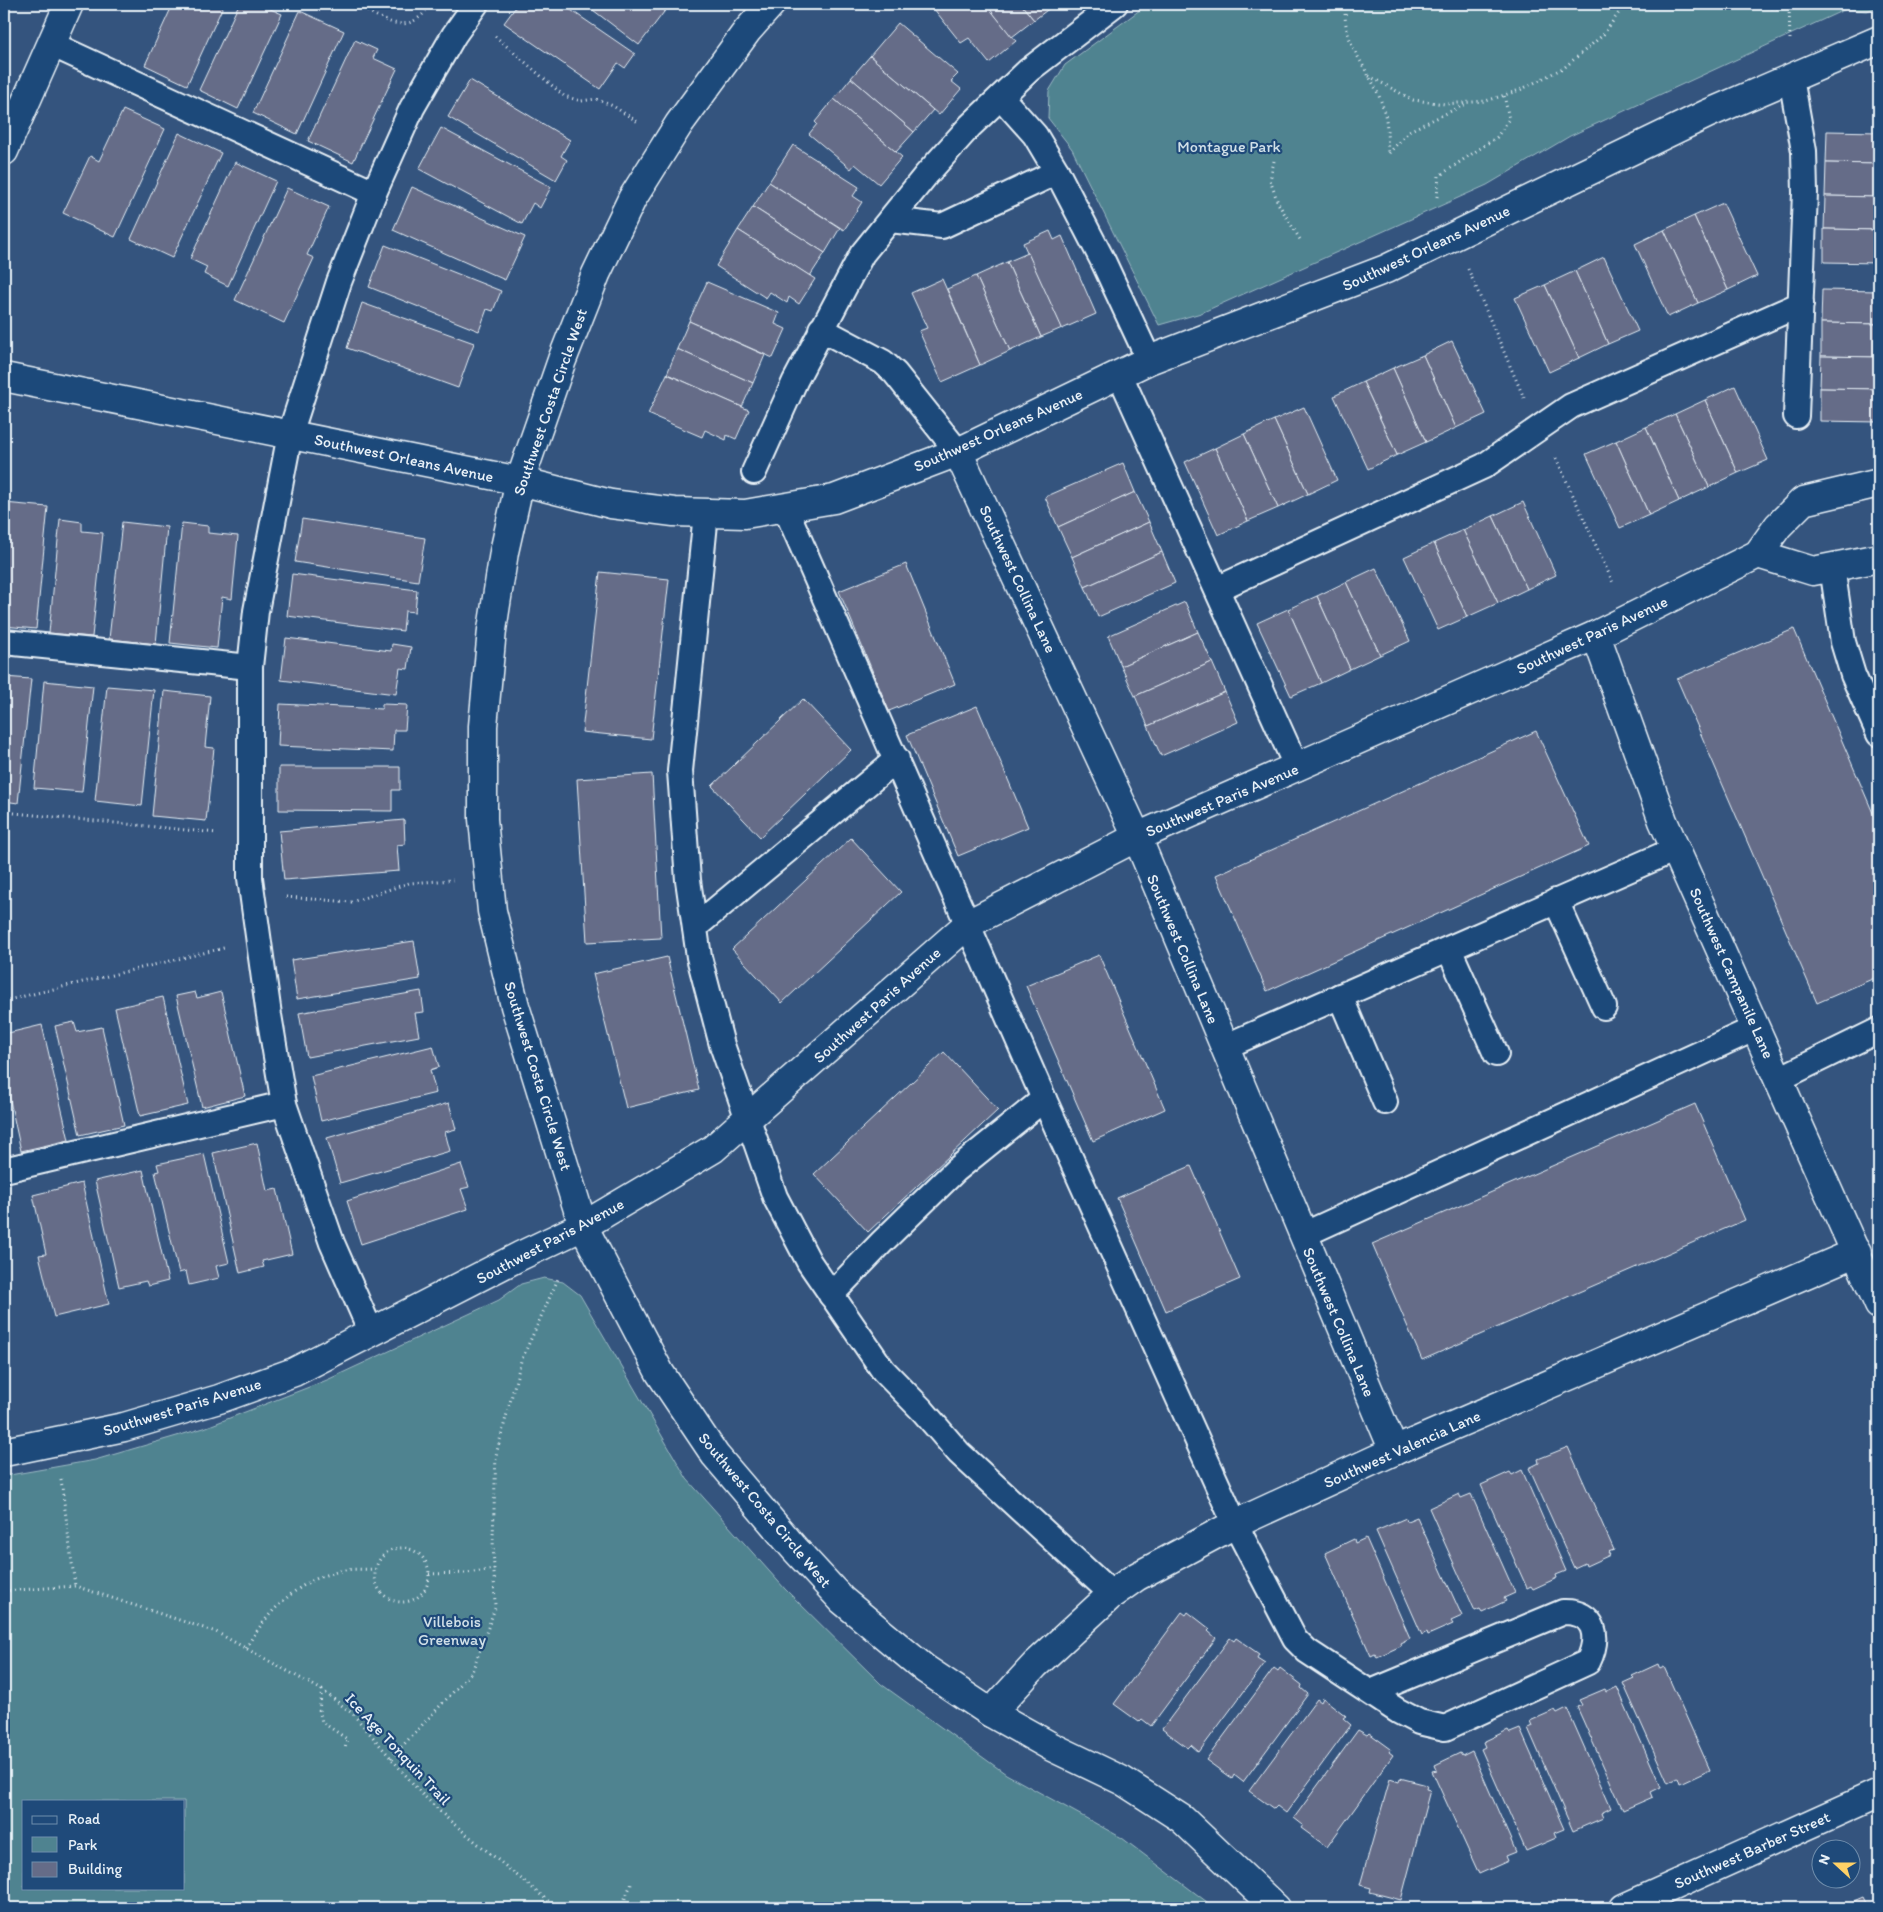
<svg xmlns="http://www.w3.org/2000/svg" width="1883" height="1912" viewBox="0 0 1883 1912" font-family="Itim,sans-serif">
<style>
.green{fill:#4f8390;stroke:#9cbac4;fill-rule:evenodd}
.building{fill:#656c88;stroke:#e8f1f8}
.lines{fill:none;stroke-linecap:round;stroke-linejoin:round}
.service-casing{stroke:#e8f1f8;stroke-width:28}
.minor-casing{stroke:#e8f1f8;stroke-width:31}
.tertiary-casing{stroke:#e8f1f8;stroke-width:31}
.path{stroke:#e8f1f8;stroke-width:3;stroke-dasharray:1 4;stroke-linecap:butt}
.service{stroke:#1f4a7a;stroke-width:24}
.minor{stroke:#1f4a7a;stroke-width:28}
.tertiary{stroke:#1f4a7a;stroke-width:28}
.labels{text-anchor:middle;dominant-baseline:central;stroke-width:4.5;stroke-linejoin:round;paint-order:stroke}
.park-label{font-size:16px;fill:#d1e0e8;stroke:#1f4a7a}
.street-label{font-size:16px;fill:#e8f1f8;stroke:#1f4a7a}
</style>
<rect width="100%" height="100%" fill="#34547e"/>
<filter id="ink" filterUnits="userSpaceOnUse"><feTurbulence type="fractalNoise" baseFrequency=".02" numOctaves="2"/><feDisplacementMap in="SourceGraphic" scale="10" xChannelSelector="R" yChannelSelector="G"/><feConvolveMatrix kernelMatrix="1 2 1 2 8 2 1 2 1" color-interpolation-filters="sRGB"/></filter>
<g filter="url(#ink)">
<g class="green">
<polygon points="1148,4 1879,4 1879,6 1867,11 1846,9 1570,136 1487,185 1201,313 1159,325 1072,149 1048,118 1049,91 1065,65"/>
<path d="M544,1278L563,1282L580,1295L687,1479L785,1589L881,1684L1006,1774L1122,1838L1215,1908H4V1476L95,1460L204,1428L327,1380L499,1300L521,1284ZM24,1801H184V1888H24Z"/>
</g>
<g class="building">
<polygon points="173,4 224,4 187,85 145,65"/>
<polygon points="239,4 259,4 282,14 238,109 199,90"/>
<polygon points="518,4 562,4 635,54 625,68 618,63 600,89 504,23"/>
<polygon points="585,4 661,4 667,8 639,45"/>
<polygon points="930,4 986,4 1016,41 989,63 969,38 961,43"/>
<polygon points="986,4 1021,4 1034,20 1012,37"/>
<polygon points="1021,4 1055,4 1034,20"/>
<polygon points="300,11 344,31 297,134 253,113"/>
<polygon points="898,23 958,74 951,81 961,89 939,115 870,56"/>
<polygon points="355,40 377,50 373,58 397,69 353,162 308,141"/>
<polygon points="870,56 933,110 914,132 851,78"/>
<polygon points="851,78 914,132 896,152 834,99"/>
<polygon points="470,80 570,140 561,156 567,160 556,180 448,117"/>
<polygon points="834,99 902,157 879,184 855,164 851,169 809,134 817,124 815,122"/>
<polygon points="123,110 165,129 115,237 63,213 90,156 99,161"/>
<polygon points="441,128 551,187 540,208 533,203 522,224 419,169"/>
<polygon points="1827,131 1879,132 1879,164 1826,163"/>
<polygon points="179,133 221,153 172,258 131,239"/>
<polygon points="793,145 859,187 853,196 862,202 844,230 769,182"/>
<polygon points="235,162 276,181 228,286 204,274 207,267 190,259"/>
<polygon points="1826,163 1879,164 1879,197 1825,196"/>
<polygon points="769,182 840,228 825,253 753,207"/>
<polygon points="412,187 525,237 505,280 393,230"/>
<polygon points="287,188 329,207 307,255 314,258 284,323 235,300"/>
<polygon points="1825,196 1879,197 1879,230 1824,229"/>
<polygon points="1723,203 1757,276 1728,290 1694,216"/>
<polygon points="753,207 825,253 810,276 738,230"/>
<polygon points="1694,216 1728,290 1698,303 1664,230"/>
<polygon points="1824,229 1879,230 1879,263 1824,262"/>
<polygon points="738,230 815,279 799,304 789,297 787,303 770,292 766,298 716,266"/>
<polygon points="1664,230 1698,303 1668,317 1635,244"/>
<polygon points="1050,231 1054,240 1062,236 1096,314 1062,329 1023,243"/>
<polygon points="385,245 501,291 493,311 487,309 479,331 369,287"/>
<polygon points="1028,253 1062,328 1041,337 1007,262"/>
<polygon points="1604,257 1638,331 1608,344 1575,271"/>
<polygon points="1007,262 1041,337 1010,351 976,276"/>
<polygon points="1575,271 1608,344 1579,358 1545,285"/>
<polygon points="976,276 1010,351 980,365 947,289"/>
<polygon points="942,279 980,365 942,382 919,331 927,328 911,293"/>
<polygon points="707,282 779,313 775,324 786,329 773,358 689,321"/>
<polygon points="1545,285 1579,358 1549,372 1515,298"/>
<polygon points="1822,290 1879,291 1879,324 1821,323"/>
<polygon points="362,303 474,343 458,388 347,348"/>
<polygon points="689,321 765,355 753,383 677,349"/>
<polygon points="1821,323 1879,324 1879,357 1821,356"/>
<polygon points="1452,341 1486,414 1456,428 1423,355"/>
<polygon points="677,349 753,383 742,407 667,374"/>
<polygon points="1423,355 1456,428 1426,442 1393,368"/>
<polygon points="1821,356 1879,357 1879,389 1820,388"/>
<polygon points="1393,368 1426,442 1397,455 1363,382"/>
<polygon points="667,374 749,410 736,439 727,435 726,440 705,430 702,437 648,414"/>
<polygon points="1363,382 1397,455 1368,469 1334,396"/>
<polygon points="1735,386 1768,460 1738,473 1705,400"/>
<polygon points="1820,388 1879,389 1879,422 1820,421"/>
<polygon points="1705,400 1738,473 1709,487 1675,414"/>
<polygon points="1304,407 1337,480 1308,494 1274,420"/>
<polygon points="1675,414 1709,487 1679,501 1646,427"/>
<polygon points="1274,420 1308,494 1278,508 1244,434"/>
<polygon points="1646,427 1679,501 1649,515 1616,441"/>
<polygon points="1244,434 1278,508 1248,521 1215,448"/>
<polygon points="1616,441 1649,515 1620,528 1586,454"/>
<polygon points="1215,448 1248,521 1218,535 1185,462"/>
<polygon points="1123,463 1135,492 1058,527 1045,497"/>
<polygon points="1135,492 1149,522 1072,557 1058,527"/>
<polygon points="1523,502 1556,575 1527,589 1493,516"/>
<polygon points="4,503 48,507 36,629 4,626"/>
<polygon points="1493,516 1527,589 1498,603 1463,530"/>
<polygon points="60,519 82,522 82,531 103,533 92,637 49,633"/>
<polygon points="302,519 425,538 418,581 295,562"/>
<polygon points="122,522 167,527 156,644 109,639"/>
<polygon points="1149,522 1162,552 1085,587 1072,557"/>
<polygon points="182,523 208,526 208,533 238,536 232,599 222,597 217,648 170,643"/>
<polygon points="1463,530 1498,603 1467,617 1434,543"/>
<polygon points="1434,543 1467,617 1438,630 1404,557"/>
<polygon points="1162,552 1175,583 1098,617 1085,587"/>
<polygon points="906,564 955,684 889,711 839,591"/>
<polygon points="1376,568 1410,641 1380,655 1346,582"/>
<polygon points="600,572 669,579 651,739 582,732"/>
<polygon points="292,574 417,590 415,612 405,611 403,631 287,616"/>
<polygon points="1346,582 1380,655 1350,669 1317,596"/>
<polygon points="1317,596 1350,669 1321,683 1288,609"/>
<polygon points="1185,602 1198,632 1121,666 1108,636"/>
<polygon points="1288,609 1321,683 1291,696 1257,623"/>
<polygon points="1794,629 1879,827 1879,976 1817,1003 1677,679"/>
<polygon points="1198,632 1212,662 1135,696 1121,666"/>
<polygon points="286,638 391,651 392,644 411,647 408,669 400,668 396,694 281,680"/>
<polygon points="1212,662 1225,692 1148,726 1135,696"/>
<polygon points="4,677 31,679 18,803 4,801"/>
<polygon points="44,681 93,686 82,792 34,788"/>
<polygon points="107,686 154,690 142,806 95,801"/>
<polygon points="164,691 210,696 205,747 214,748 206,821 152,816"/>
<polygon points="1225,692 1238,722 1161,756 1148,726"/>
<polygon points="803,699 851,750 760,837 712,786"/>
<polygon points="280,704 382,709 382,704 407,705 405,730 394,730 393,751 278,746"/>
<polygon points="977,706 1028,827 958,856 907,735"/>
<polygon points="1536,731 1589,846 1267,991 1216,875"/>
<polygon points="279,767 400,767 400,790 392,790 392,811 279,810"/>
<polygon points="652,774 661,938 587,942 577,779"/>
<polygon points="404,820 405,844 397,845 399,871 284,880 279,831"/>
<polygon points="851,838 901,892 782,1003 732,949"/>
<polygon points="414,941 420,979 297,999 291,960"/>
<polygon points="1099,955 1165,1109 1093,1141 1026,986"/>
<polygon points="667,957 699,1090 626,1108 593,974"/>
<polygon points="421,991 424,1012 415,1013 419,1036 307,1057 299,1013"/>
<polygon points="195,992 197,998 221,992 245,1096 202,1107 176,996"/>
<polygon points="163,997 188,1105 140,1116 115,1008"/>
<polygon points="74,1022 77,1032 102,1027 124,1125 80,1135 55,1026"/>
<polygon points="42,1025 69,1140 21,1151 4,1073 4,1034"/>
<polygon points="433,1046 439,1067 430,1070 436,1093 321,1121 311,1076"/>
<polygon points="944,1052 998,1110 868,1232 814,1174"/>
<polygon points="449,1103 456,1129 445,1132 450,1151 340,1183 327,1138"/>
<polygon points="1695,1104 1745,1220 1422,1360 1372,1244"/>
<polygon points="257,1143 267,1191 277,1189 292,1254 262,1261 264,1267 240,1273 213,1153"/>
<polygon points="204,1154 229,1263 216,1266 219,1278 189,1285 186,1271 179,1273 155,1172 159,1171 157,1164"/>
<polygon points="461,1164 469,1187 461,1189 468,1209 361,1244 347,1201"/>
<polygon points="1191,1166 1240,1279 1166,1311 1117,1198"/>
<polygon points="143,1170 168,1281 148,1286 146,1281 119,1287 95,1181"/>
<polygon points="82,1183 109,1304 54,1317 39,1255 46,1254 33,1195"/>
<polygon points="1568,1447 1614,1550 1608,1552 1610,1555 1586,1566 1585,1563 1574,1568 1529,1468 1539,1463 1538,1459"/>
<polygon points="1522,1470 1566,1571 1556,1575 1557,1578 1533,1589 1531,1586 1527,1588 1481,1485 1510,1472 1512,1475"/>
<polygon points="1459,1494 1461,1498 1471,1494 1515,1593 1504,1598 1506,1601 1482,1612 1480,1609 1475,1611 1429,1508"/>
<polygon points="1417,1517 1462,1616 1451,1621 1453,1624 1428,1635 1427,1632 1422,1635 1376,1531 1406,1518 1407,1521"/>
<polygon points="1366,1538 1410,1638 1400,1643 1401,1646 1377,1657 1375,1654 1371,1656 1325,1553 1354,1539 1355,1543"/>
<polygon points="1182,1612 1186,1615 1188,1612 1210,1629 1208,1631 1216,1638 1151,1726 1142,1719 1139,1722 1114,1704"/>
<polygon points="1230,1638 1234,1641 1236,1638 1259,1654 1257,1658 1265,1663 1199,1752 1191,1745 1188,1748 1162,1729"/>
<polygon points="1658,1664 1660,1669 1664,1667 1710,1770 1680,1784 1678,1778 1668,1783 1623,1683 1634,1678 1632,1676"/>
<polygon points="1274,1668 1278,1671 1280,1668 1302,1685 1301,1688 1308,1694 1243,1782 1234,1775 1232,1779 1206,1760"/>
<polygon points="1617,1687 1661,1787 1651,1792 1653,1797 1623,1810 1577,1707 1582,1705 1579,1700 1605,1689 1607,1692"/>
<polygon points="1323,1698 1346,1716 1343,1718 1351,1725 1286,1813 1277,1806 1274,1809 1249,1791 1317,1699 1321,1702"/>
<polygon points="1567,1708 1611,1808 1601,1813 1603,1818 1573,1831 1528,1728 1532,1726 1530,1721 1555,1710 1557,1713"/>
<polygon points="1520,1729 1564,1829 1554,1833 1556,1838 1526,1851 1481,1749 1485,1747 1483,1742 1508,1730 1510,1733"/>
<polygon points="1358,1730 1367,1735 1369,1733 1391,1749 1389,1752 1393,1755 1327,1847 1301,1828 1303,1825 1294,1818"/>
<polygon points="1472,1751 1516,1852 1506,1856 1508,1861 1479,1874 1432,1771 1437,1770 1435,1765 1460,1753 1462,1756"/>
<polygon points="1400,1778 1427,1785 1426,1789 1430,1790 1401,1900 1370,1892 1371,1888 1360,1885 1390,1779 1399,1782"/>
<polygon points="1863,1898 1868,1908 1840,1908"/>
</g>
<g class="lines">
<defs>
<g id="service">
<polyline points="51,44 374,193"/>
<polyline points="1791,78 1804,151 1805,193 1796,416"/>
<polyline points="1001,97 1035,135 1057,172 1103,261 1149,360"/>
<polyline points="890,220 942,226 1057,172"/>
<polyline points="821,329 883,362 895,373 958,452"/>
<polyline points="1120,375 1297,768"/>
<polyline points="754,472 795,381 862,254 926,175 970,126 1029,70 1115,4"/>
<path d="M785,507L1044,1099L1235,1524L1295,1639L1307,1651L1398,1711L1419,1722L1445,1728L1588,1662C1600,1637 1596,1611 1563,1612L1371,1692"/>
<polyline points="706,513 680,771 688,880 699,957 722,1045 775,1197 809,1262 883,1370 923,1411 959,1453 1112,1594"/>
<polyline points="1832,567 1843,642 1853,675 1879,734"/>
<polyline points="1217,589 1484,466 1571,406 1801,304"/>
<polyline points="4,642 250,667"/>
<polyline points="1556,901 1604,1007"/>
<polyline points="695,927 897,759"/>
<polyline points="1449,949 1496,1054"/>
<polyline points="1340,996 1385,1102"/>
<polyline points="1224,1047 1676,849"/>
<polyline points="1779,1079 1879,1030"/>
<polyline points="4,1170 284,1104"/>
<polyline points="1303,1235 1756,1028"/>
<polyline points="831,1295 882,1242 956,1170 1044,1099"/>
<polyline points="371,1332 332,1243 284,1104 269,1015 250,878 250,667 256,611 290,434 339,282 374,193 412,108 454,35 476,4"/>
</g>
<g id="minor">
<polyline points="4,151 69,4"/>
<polyline points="4,377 520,481 611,504 674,512 745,514 834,499 958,452 1149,360 1386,269 1707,114 1879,40"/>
<polyline points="958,452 1137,837 1394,1451"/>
<polyline points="1758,554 1813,571 1879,558"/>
<polyline points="1596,635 1663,821 1879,1305"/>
<polyline points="4,1452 124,1427 219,1399 294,1372 520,1256 583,1226 713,1149 968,924 1137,837 1596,635 1758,554 1778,526 1803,501 1879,483"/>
<polyline points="991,1713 1035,1665 1112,1594 1136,1577 1235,1524 1394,1451 1857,1252"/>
</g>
<g id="tertiary">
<polyline points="771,4 747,31 679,124 632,199 596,274 562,360 520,481 504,552 492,630 483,726 483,819 492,911 515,1006 583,1226 660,1373 715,1455 794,1548 842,1600 925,1669 991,1713 1052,1747 1123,1781 1182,1819 1276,1908"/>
<polyline points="1624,1908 1879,1793"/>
</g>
</defs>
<use href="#service" class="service-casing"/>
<use href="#minor" class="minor-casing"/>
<use href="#tertiary" class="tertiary-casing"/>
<g class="path">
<path d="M354,4C380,16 402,38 426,11"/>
<path d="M1346,4C1339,45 1375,73 1384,111C1388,124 1387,140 1388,153"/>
<path d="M1757,4C1769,9 1785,10 1796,4"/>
<polyline points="1789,8 1790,40"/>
<polyline points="495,36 564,96 581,101 596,99 613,106 638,122"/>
<polyline points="1369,76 1413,100 1445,104 1486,101 1520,90 1565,67 1603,35 1625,4"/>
<polyline points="1389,153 1409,131 1466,104"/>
<polyline points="1274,161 1270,180 1278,203 1301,241"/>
<polyline points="1437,197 1439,176 1497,137 1509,119 1504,95"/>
<polyline points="1468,269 1524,398"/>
<polyline points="1556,458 1614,585"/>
<polyline points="4,812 217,833"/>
<polyline points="286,897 351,902 409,883 453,880"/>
<polyline points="4,1001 224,948"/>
<polyline points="61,1479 75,1586"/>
<circle cx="402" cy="1575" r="27"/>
<polyline points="429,1574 467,1573 494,1569"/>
<polyline points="4,1591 75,1586 216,1632 322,1690 353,1714 421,1793 449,1820 557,1908"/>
<path d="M246,1648C267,1612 297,1580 340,1571C351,1568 364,1570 375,1569"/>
<polyline points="322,1690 319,1709 322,1722 347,1739 345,1749"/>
<polyline points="391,1758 472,1672 495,1608 493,1537 496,1455 521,1361 558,1279"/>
<polyline points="621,1908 632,1882"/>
</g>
<use href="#service" class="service"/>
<use href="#minor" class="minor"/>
<use href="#tertiary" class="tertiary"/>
</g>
</g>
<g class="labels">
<g class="park-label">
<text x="1229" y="146">Montague Park</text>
<text x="452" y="1621">Villebois<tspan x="452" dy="18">Greenway</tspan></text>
</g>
<g class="street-label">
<text transform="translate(1426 248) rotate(-25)">Southwest Orleans Avenue</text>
<text transform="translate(550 402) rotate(-71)">Southwest Costa Circle West</text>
<text transform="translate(998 430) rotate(-24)">Southwest Orleans Avenue</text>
<text transform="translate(404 458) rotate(12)">Southwest Orleans Avenue</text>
<text transform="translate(1018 579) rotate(65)">Southwest Collina Lane</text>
<text transform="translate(1592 635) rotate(-25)">Southwest Paris Avenue</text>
<text transform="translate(1222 800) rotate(-23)">Southwest Paris Avenue</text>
<text transform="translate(1183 949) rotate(67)">Southwest Collina Lane</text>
<text transform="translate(1732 973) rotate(66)">Southwest Campanile Lane</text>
<text transform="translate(877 1005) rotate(-42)">Southwest Paris Avenue</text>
<text transform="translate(538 1076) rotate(73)">Southwest Costa Circle West</text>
<text transform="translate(550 1241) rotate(-28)">Southwest Paris Avenue</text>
<text transform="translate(1339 1322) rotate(67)">Southwest Collina Lane</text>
<text transform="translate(182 1407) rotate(-17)">Southwest Paris Avenue</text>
<text transform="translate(1402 1449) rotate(-24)">Southwest Valencia Lane</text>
<text transform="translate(765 1510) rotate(50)">Southwest Costa Circle West</text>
<text transform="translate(398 1749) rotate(47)">Ice Age Tonquin Trail</text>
<text transform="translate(1752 1850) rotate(-24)">Southwest Barber Street</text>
</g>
</g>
<rect width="1883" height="1912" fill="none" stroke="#1f4a7a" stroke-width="20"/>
<rect x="10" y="10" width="1863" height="1892" fill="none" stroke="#e8f1f8" stroke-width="2" filter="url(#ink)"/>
<rect x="22" y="1800" width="162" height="90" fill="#1f4a7a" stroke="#6f8dac"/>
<rect x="32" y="1816" width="25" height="8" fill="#1f4a7a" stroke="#6f8dac"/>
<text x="68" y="1824" font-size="15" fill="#e8f1f8">Road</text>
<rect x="32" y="1837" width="25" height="15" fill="#4f8390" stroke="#6f8dac"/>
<text x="68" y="1850" font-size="15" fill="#e8f1f8">Park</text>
<rect x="32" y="1862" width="25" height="15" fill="#656c88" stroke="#6f8dac"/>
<text x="68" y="1874" font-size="15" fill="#e8f1f8">Building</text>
<g transform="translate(1836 1864) rotate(291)"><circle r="24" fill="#1f4a7a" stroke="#6f8dac"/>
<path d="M0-4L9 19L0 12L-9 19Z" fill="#ffd166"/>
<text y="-8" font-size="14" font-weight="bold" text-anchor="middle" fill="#e8f1f8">N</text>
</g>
</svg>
